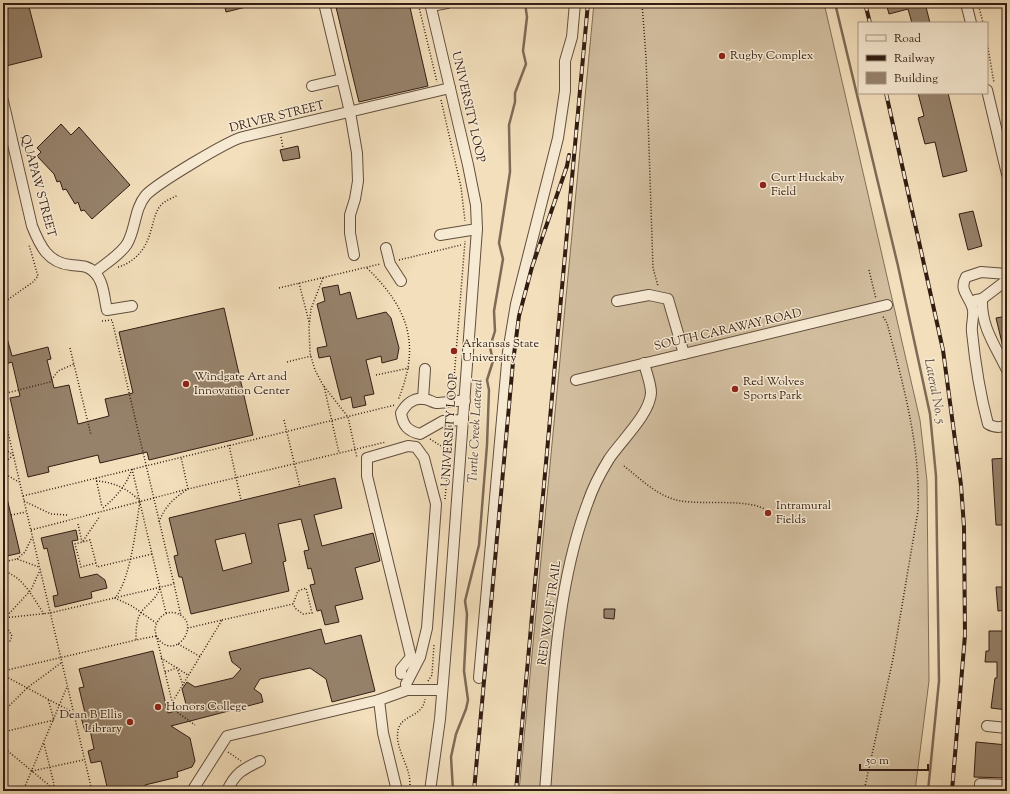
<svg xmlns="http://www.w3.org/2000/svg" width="1010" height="794" viewBox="0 0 1010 794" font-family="'Sorts Mill Goudy',serif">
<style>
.pitch{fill:#d2be9f;stroke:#826e59}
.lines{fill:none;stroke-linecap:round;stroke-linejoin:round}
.stream{stroke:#7e6a56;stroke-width:2.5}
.building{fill:#96826b;stroke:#321d13;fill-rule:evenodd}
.minor-casing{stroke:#624e3d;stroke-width:12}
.path{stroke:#321d13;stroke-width:1.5;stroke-dasharray:1 2;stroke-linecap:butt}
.minor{stroke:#f7ead3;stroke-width:10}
.rail-casing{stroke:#321d13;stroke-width:4}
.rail{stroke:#f7ead3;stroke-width:2.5;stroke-dasharray:8;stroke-linecap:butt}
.poi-dot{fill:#8f2418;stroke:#f7ead3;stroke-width:1.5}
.labels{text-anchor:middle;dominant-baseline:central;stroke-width:3;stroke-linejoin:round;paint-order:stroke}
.poi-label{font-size:12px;fill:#321d13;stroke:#f7ead3;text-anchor:start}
.street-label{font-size:12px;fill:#321d13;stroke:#f7ead3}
.water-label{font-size:13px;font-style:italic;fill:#5e4a3a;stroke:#f7ead3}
</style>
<rect width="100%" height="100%" fill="#f3dfbc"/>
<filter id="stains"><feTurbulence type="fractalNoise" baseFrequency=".005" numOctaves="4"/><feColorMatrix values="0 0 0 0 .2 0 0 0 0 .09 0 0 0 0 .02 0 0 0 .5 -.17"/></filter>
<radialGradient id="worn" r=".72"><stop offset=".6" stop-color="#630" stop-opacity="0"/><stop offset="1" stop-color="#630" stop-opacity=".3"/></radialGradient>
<polygon class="pitch" points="594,3 824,3 920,420 927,481 929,681 915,791 519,791"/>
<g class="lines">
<g class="stream">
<polyline points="835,3 898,266 930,414 936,476 939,681 928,791"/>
<polyline points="453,791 451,757 456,734 466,709 468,700 464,671 467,614 465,601 479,545 487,445 489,390 487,380 493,361 490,347 495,331 494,311 503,259 499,243 510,172 509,125 515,102 515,93 526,64 523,51 527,17 525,3"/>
</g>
</g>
<g class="building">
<polygon points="3,3 28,3 42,57 6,66 3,55"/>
<polygon points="224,3 250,3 250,6 226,12"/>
<polygon points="335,3 409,3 428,86 359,102"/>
<polygon points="886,3 925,3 930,23 912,23 908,9 889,14"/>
<polygon points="918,93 948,93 967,171 943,177 935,142 925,144 918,118 924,116"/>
<polygon points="61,124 71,135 79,127 130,185 92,219 84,210 81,211 78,202 75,204 66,189 63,190 60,181 57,182 54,174 37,156 41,152 37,148"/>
<polygon points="298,146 300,158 283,161 280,150"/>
<polygon points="973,211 982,246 968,250 959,214"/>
<polygon points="338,285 340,295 350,292 357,319 386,312 391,318 399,348 397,359 382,363 381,356 366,360 374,394 364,396 366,405 353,408 351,397 341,400 330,356 319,358 317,348 327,346 317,304 325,301 322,288"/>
<polygon points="224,308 253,435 149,460 147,452 100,463 98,455 48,467 49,472 28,477 10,398 20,396 12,362 3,365 3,331 5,331 12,356 48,347 51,359 47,360 54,388 69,385 78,424 109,416 105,399 133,393 119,332"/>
<polygon points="1007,316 1007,347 1003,347 996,318"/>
<polygon points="1007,458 1007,525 996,525 992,459"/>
<path d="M335,478L342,508L314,515L322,546L373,533L380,561L355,568L363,599L335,606L339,622L325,625L321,610L317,611L310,585L315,584L311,568L308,569L304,551L309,550L301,519L278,524L286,561L283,562L289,591L191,614L182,577H179L174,556L178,555L169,518ZM245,533L252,563L223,571L215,540Z"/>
<polygon points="3,494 6,494 20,553 3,557"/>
<polygon points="76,530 78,540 72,541 80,578 97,574 105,580 107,588 91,592 92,598 55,607 53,596 58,595 47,548 44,549 41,538"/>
<polygon points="996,587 1007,587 1007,610 998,611"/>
<polygon points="604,609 615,609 614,619 604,618"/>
<polygon points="321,629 325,644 361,635 375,691 332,702 326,679 310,668 260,679 254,689 261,694 263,702 171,726 190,738 195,761 192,767 177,772 178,777 145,785 146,791 108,791 101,761 91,763 88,751 94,749 90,730 85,731 80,714 85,713 79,688 84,687 79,669 153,651 168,713 187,708 182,689 187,682 195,687 233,678 241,669 232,662 229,652"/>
<polygon points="989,631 1007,631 1007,710 991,708 995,678 997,678 997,662 985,662 986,651 989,651"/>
<polygon points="976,742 1007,745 1006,778 974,777"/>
</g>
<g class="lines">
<defs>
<g id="minor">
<polyline points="324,3 350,112 357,153 358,181 355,199 350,215 350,233 354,255"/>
<polyline points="966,3 971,23"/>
<polyline points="431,6 447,3"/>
<polyline points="312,86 342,79"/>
<polyline points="987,90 1007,174"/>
<path d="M3,101L32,226C40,246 48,263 71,265C80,266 87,265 94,272C104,281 104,298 107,310L132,306"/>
<polyline points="440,235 477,229"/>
<polyline points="386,248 390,264 401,281"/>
<path d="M95,272C105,264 120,255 127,244C136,229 134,209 146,195C158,183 227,141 243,137L450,88"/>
<path d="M1007,274L981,272L966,277C958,291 971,297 973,310C974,318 971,325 972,332C975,362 980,394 988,424C995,428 1000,428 1007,425"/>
<path d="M982,299C981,327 995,345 1007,370"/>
<polyline points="976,300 982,299 1007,280"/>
<polyline points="617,301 649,295 668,299 684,354"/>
<polyline points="576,380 887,305"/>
<polyline points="423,399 425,369"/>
<path d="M463,420L443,421L420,434C408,431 403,426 401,413C406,404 414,397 424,399C428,399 432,402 436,403C445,403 455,400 465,401"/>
<polyline points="401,674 401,669 411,657"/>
<polyline points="479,678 508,352 516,304 558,138 565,91 565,61 572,37 575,3"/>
<polyline points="407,690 406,684 420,657 427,628 436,504 424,458 416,447 408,446 367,458 367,476 411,657 417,662"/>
<polyline points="379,700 383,733 397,791"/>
<polyline points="987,726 1007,728"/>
<polyline points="192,791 227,736 379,700 407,690 442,690"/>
<path d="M227,791C235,773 243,769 260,761"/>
<polyline points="430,791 440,719 448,622 477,229 476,205 468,165 430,3"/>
<path d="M545,791C553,696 554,592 588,502C593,487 601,472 609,459C621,441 650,414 651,393C651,383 646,372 644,363"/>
<polyline points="980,791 980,784 1007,785"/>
</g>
</defs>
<use href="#minor" class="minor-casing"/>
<g class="path">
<polyline points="418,3 437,82"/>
<polyline points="642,3 646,57 653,268 658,286"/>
<polyline points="978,3 983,23"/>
<polyline points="987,42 994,83"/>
<polyline points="441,100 461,187 465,221"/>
<polyline points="281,137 283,148"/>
<polyline points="399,260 461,245"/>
<path d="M118,267C136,262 147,247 151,230C154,221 155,211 162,204C166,200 173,198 178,195"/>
<path d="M367,268C409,309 421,345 398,400"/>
<polyline points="869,270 876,299"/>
<polyline points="323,278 311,309 309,327 310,353 315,370 323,385 348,417 357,458"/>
<polyline points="299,283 309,322"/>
<polyline points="279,288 380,264"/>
<polyline points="3,303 33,282 38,276 29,245"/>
<polyline points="3,318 6,316"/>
<polyline points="102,321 112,320 174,584"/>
<polyline points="70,348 91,435"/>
<polyline points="287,362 311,356"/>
<polyline points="376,375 409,368"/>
<polyline points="324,386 339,453"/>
<polyline points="453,391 465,241"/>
<polyline points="3,394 50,382 58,371 74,364"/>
<polyline points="3,411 92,791"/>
<polyline points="284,420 300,487"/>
<polyline points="430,439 441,446 448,457"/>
<polyline points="229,445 241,500"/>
<polyline points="3,448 13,455 3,465"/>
<path d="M624,466C642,480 658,497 681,501C705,505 750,498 768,511"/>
<polyline points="132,469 166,613"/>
<polyline points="3,473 19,482"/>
<polyline points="96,478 102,507"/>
<path d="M96,481C114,482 128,489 140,501C136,527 131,578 115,598L132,606L156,623"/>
<polyline points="23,496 395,405"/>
<polyline points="445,499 451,431"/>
<polyline points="24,501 51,514 68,515"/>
<path d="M103,508C116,497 126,486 132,469"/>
<polyline points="11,515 26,512"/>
<path d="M159,522C165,506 174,498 188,489L181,457"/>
<polyline points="78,524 82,542"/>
<polyline points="31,530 188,489 386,442"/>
<polyline points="83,541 100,516"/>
<polyline points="17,559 25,552 32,537"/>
<polyline points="3,562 17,559 39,567"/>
<polyline points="96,563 81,567 75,544 90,540 97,567 152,554"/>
<path d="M3,571C23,576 33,598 44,614"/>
<polyline points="3,618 50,613 174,584 181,616"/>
<polyline points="5,618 31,590 40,570"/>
<polyline points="222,620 293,604 296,609 303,614 312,613 306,588 298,591 293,604"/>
<polyline points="3,628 8,629 12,636 10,641 3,645"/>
<path d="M156,636C175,665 204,622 176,613C164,610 156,620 155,630L174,710L195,725"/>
<path d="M156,636L136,640C136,630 136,619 142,611C149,603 156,599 160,588"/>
<polyline points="178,644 201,657"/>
<polyline points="161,658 188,675"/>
<polyline points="3,671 136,640"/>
<polyline points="165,672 177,668 183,685"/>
<polyline points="3,675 72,712"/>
<polyline points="428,681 432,675 434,644"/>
<polyline points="173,701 222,620 188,628"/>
<polyline points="3,712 27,688 61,663"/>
<polyline points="3,732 54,720 48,699"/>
<polyline points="44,744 54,784 52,791"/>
<polyline points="3,747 56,791"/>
<polyline points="228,752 241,761"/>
<polyline points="32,771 83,760"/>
<polyline points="23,791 67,687"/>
<polyline points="42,791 52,789"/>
<path d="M410,791C410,786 410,780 409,775C406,761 393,742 399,727C404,715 423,716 425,699"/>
<path d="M864,791L893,659L918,511C921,447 903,384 887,323L882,315"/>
</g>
<use href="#minor" class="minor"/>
<defs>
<g id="rail">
<polyline points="865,3 870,23"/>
<polyline points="886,93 943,350 961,485 964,527 965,635 952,791"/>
<polyline points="474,791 513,362 519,316 532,267 567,166 569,155"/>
<polyline points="516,791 588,3"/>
</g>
</defs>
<use href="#rail" class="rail-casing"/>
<use href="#rail" class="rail"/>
</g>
<g class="poi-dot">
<circle cx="722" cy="56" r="4"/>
<circle cx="763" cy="185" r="4"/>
<circle cx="454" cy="351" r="4"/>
<circle cx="186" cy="384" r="4"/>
<circle cx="735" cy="389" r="4"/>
<circle cx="768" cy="513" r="4"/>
<circle cx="158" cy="707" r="4"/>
<circle cx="130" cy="722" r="4"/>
</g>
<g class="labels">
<g class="poi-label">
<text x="730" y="56">Rugby Complex</text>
<text x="771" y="178">Curt Huckaby<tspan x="771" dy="14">Field</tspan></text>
<text x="462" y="344">Arkansas State<tspan x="462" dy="14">University</tspan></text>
<text x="194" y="377">Windgate Art and<tspan x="194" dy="14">Innovation Center</tspan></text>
<text x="743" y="382">Red Wolves<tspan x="743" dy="14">Sports Park</tspan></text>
<text x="776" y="506">Intramural<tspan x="776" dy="14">Fields</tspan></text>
<text x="166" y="707">Honors College</text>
<text x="122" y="715" text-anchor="end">Dean B Ellis<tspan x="122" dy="14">Library</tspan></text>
</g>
<g class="street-label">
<text transform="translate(468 107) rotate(77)">UNIVERSITY LOOP</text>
<text transform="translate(277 117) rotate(-14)">DRIVER STREET</text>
<text transform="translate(38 186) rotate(75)">QUAPAW STREET</text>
<text transform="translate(728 330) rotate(-13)">SOUTH CARAWAY ROAD</text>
<text transform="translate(450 430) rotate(-86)">UNIVERSITY LOOP</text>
<text transform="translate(550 613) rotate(-82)">RED WOLF TRAIL</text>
</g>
<g class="water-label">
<text transform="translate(934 391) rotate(79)">Lateral No. 5</text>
<text transform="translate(476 431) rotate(-87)">Turtle Creek Lateral</text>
</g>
</g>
<rect width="1010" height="794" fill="none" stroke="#f3dfbc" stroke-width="16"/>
<rect x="4" y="4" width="1002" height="786" fill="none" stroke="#321d13" stroke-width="2"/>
<rect x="8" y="8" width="994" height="778" fill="none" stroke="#321d13"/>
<rect x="858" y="22" width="130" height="72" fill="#f7ead3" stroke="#a89886"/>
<rect x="866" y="35" width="20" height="6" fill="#f7ead3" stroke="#a89886"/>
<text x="894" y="42" font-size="12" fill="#321d13">Road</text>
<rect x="866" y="55" width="20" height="6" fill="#321d13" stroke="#a89886"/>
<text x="894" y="62" font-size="12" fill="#321d13">Railway</text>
<rect x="866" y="72" width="20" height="12" fill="#96826b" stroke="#a89886"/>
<text x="894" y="82" font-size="12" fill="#321d13">Building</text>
<path d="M860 764v6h68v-6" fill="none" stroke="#321d13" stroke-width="2"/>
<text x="866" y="764" font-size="12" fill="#321d13" stroke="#f7ead3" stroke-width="3" paint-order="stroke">50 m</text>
<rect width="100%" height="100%" filter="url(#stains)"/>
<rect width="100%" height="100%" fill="url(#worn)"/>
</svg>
